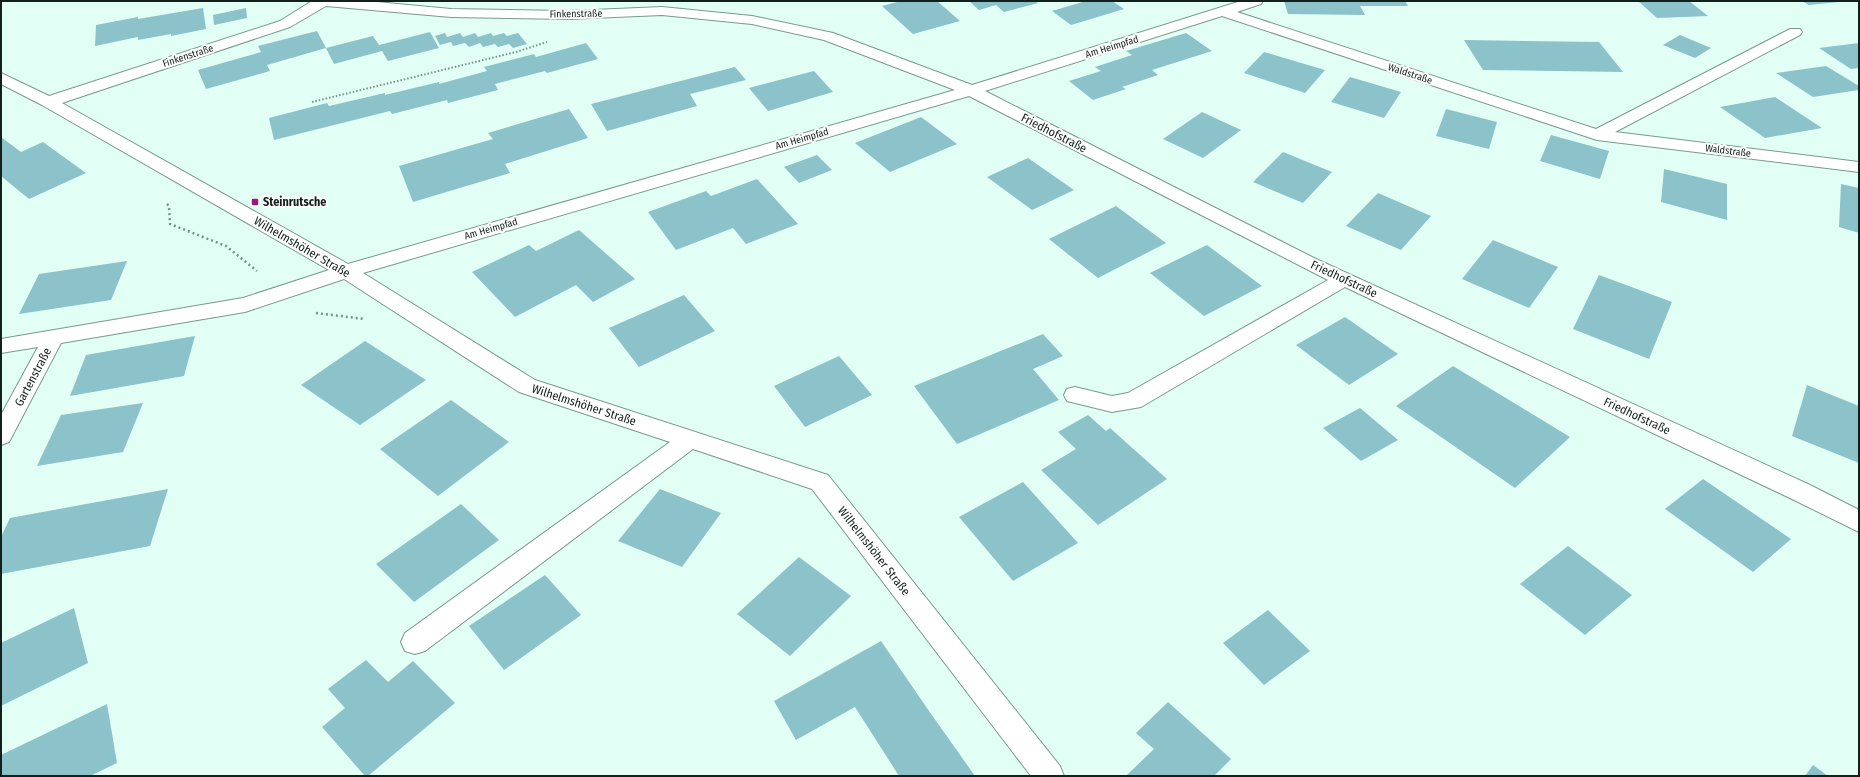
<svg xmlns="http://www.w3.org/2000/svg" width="1860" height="777" viewBox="0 0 1860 777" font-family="'Fira Sans Condensed',sans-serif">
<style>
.building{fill:#8cc2c9}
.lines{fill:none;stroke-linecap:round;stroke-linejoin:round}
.minor-casing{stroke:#779a8f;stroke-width:2}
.path-far1{stroke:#7a9088;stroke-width:2;stroke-dasharray:1.5 2;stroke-linecap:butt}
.path{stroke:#7a9088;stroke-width:2.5;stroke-dasharray:2 3;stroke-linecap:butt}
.minor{fill:#fff;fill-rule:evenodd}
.poi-dot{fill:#951c77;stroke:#fff;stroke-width:1.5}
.labels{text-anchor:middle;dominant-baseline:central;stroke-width:4;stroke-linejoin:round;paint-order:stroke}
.far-street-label{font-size:10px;fill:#12201b;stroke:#fff}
.street-label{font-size:12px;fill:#12201b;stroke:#fff}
.poi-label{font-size:12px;font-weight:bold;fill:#12201b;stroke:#fff;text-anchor:start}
</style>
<rect width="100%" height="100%" fill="#e1fff5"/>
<g class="building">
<polygon points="901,1 937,1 960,21 913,34 882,6"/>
<polygon points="969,1 1035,1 1038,3 1004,12 996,5 979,10"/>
<polygon points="1086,1 1112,1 1124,9 1071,25 1052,11"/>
<polygon points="1284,1 1405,1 1408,6 1360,6 1365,15 1288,14"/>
<polygon points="1638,1 1689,1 1708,16 1657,18"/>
<polygon points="1802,1 1838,1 1839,2 1809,5"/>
<polygon points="203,8 206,29 171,36 171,34 138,40 138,37 95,46 96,25 138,17 138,19"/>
<polygon points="246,8 247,18 214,25 213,15"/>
<polygon points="317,31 326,48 267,65 270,71 206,89 198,70 261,52 258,46"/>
<polygon points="430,32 439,48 388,61 382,51 334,64 326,48 373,36 379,45"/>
<polygon points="445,33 447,37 460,33 463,37 475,33 478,37 491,33 493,36 504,33 507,36 518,33 527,44 513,48 509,44 498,47 495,44 483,47 480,43 469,47 465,43 453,46 451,42 440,45 435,36"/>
<polygon points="1186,33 1212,51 1152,70 1158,75 1122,87 1126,89 1093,100 1069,81 1101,71 1095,67 1132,55 1126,51"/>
<polygon points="1680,35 1711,48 1695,58 1663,45"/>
<polygon points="1464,40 1599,42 1623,72 1483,70"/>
<polygon points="586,43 598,59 547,73 545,71 495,84 498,90 448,103 447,100 392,114 390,111 274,140 269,118 327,103 329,106 385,93 385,95 439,82 439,84 487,71 484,67 534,54 536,57"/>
<polygon points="1859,43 1859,68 1851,69 1819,48"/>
<polygon points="1264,52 1325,70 1305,93 1244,73"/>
<polygon points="1826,66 1859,86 1859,90 1813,97 1776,73"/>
<polygon points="735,67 746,80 690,94 697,106 607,131 591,104"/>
<polygon points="814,71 833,92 768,111 749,88"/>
<polygon points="1350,77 1401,92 1384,118 1331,102"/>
<polygon points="1775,97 1822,128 1765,138 1720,107"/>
<polygon points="569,109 588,138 505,164 510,173 413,202 399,166 493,139 488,133"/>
<polygon points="1446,109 1497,122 1489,149 1436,136"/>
<polygon points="1202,112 1241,130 1203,158 1163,139"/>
<polygon points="921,117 957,144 890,172 855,143"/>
<polygon points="1551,135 1609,151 1600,179 1540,161"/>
<polygon points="1,137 21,152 43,142 86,173 29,199 1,176"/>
<polygon points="1283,152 1332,172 1303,203 1253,182"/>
<polygon points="817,155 832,170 799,183 784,167"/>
<polygon points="1028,158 1074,190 1032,210 987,177"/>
<polygon points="1664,169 1727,184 1727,220 1661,202"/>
<polygon points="757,179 798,224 746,244 733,228 676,250 648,212 706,191 711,196"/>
<polygon points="1841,184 1859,188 1859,233 1839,227"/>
<polygon points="1378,193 1431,216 1401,250 1346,226"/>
<polygon points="1116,206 1166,243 1098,278 1049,239"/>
<polygon points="579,230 635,279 593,302 576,285 515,317 472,272 529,245 536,251"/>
<polygon points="1493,240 1558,267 1529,308 1462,279"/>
<polygon points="1207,245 1262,286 1204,316 1150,273"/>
<polygon points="127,261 111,300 19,314 39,274"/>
<polygon points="1599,275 1672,302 1649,359 1573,329"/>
<polygon points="684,295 715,331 639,367 609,328"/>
<polygon points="1345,317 1398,354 1349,385 1296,345"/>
<polygon points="1043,334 1063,356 1033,369 1059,400 957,444 914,386"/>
<polygon points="195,336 184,376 70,396 86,355"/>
<polygon points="365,341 426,380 360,425 301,385"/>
<polygon points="839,356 872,395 805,427 774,386"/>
<polygon points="1453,366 1570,437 1515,488 1396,406"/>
<polygon points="1807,385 1859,406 1859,463 1792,436"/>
<polygon points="451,400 509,442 438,496 380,449"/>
<polygon points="143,403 123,452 37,466 61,415"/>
<polygon points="1360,408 1398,440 1361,461 1323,428"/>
<polygon points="1088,415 1106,431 1110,428 1167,479 1098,525 1041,470 1076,449 1058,432"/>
<polygon points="1703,479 1791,539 1753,572 1665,509"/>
<polygon points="1023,482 1078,543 1013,581 959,517"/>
<polygon points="168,489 150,546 1,574 1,537 10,518"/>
<polygon points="660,489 721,513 682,567 618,541"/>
<polygon points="461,504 499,540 414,602 376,564"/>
<polygon points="1568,546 1632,595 1585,635 1520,584"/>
<polygon points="799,557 851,596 790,656 737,614"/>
<polygon points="545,575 581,615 504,670 469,626"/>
<polygon points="74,608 88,663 1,706 1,643"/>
<polygon points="1268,610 1310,651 1264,685 1223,643"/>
<polygon points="881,641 929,711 975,776 899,776 855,707 796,740 774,701"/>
<polygon points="366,660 388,682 413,661 455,703 368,776 365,776 322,727 345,708 328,689"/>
<polygon points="1168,702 1231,759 1214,776 1126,776 1154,749 1136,733"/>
<polygon points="107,704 117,763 90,776 1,776 1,755"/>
<polygon points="1813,765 1828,776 1805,776"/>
</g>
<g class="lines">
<defs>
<path id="minor" d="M312,1H366L451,9L569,11L662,7L752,16L833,33L972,85L1241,1H1263L1261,4L1237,12L1596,129L1790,29H1800L1802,32L1800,35L1615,132L1859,162V172L1597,140L1222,16L985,91L1314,258L1810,485L1859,510V532L1792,499L1345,287L1141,407L1112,412L1067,401L1064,395L1067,389L1075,387L1112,396L1128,393L1328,280L969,96L363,273L535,380L828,475L1060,766L1064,776H1031L812,489L693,449L425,651L415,654L405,651L401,642L405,633L670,442L519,392L344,279L245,312L61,343L9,442L1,445V415L38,347L1,353V339L243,298L329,270L42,105L1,84V73L49,96L280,21ZM326,6L451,17L569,19L662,15L752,24L824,40L955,90L348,264L62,103L290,27Z"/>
</defs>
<use href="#minor" class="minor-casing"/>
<polyline class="path-far1" points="312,102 516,52 547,42"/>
<g class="path">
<polyline points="167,204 169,206 170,224 226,246 257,271"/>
<polyline points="316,313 364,319"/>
</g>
<use href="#minor" class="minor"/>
</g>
<rect class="poi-dot" x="251" y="198" width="8" height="8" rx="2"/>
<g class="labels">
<g class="far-street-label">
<text transform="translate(576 14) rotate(-1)">Finkenstraße</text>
<text transform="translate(1112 47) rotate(-17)">Am Heimpfad</text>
<text transform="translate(188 56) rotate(-18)">Finkenstraße</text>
<text transform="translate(1410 74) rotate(18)">Waldstraße</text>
<text transform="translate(802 139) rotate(-16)">Am Heimpfad</text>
<text transform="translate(1728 151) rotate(7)">Waldstraße</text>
<text transform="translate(491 229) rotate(-16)">Am Heimpfad</text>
</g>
<g class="street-label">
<text transform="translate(1054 133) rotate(27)">Friedhofstraße</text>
<text transform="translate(302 247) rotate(30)">Wilhelmshöher Straße</text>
<text transform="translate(1344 279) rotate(25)">Friedhofstraße</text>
<text transform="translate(33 377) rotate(-62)">Gartenstraße</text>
<text transform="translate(584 405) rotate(18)">Wilhelmshöher Straße</text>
<text transform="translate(1637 416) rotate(25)">Friedhofstraße</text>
<text transform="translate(874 551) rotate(52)">Wilhelmshöher Straße</text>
</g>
<g class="poi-label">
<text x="263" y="202">Steinrutsche</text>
</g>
</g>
<rect width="1860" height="777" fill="none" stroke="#12201b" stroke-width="4"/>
</svg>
